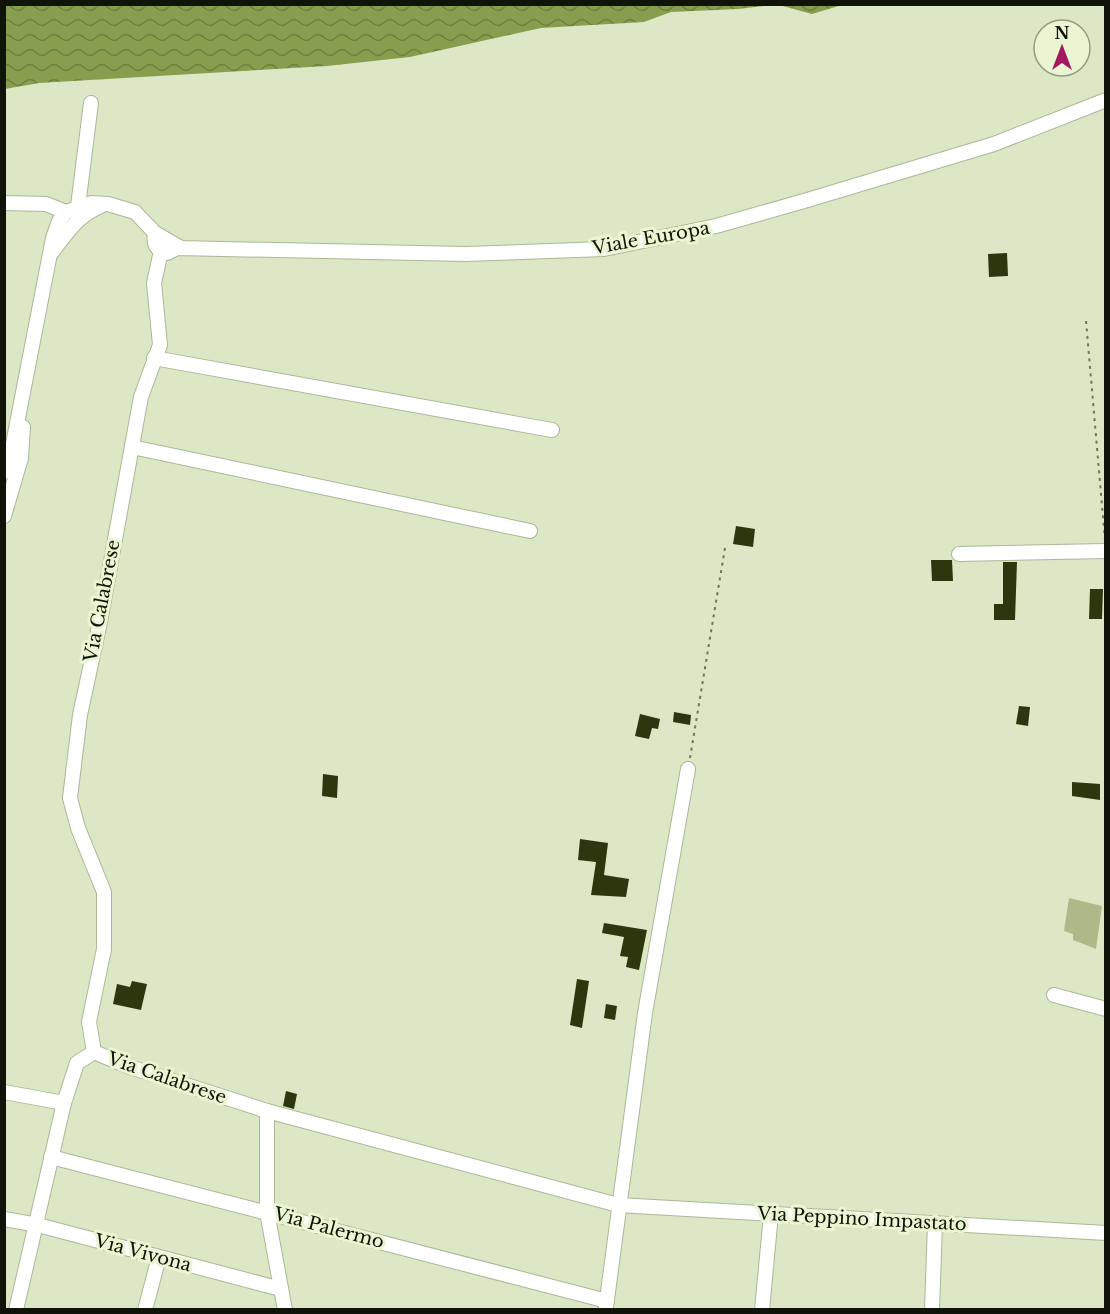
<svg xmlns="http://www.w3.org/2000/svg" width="1110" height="1314" viewBox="0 0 1110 1314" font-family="'Libre Baskerville',serif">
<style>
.grass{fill:#abba88}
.water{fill:url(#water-waves)}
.building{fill:#2d370d}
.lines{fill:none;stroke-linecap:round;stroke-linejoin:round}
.minor-casing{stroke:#acb796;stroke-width:16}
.path{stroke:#6e765f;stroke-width:2;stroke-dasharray:3 4.5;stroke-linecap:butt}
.minor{stroke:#fff;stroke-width:14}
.labels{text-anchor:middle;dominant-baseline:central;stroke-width:6;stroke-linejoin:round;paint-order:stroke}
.street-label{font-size:18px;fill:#101408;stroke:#eaf5d2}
</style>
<defs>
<pattern id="water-waves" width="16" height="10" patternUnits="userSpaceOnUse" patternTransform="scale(1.5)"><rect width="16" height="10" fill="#889e4f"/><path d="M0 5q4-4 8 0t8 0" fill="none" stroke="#6e8040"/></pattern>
</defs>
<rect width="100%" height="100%" fill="#dce8c5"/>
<polygon class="grass" points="1069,898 1102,906 1096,949 1073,940 1073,934 1064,931"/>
<g class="water">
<polygon points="5,4 773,4 773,5 738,9 671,12 644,22 541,28 410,57 327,66 39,83 5,89"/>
<polygon points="779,5 842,5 812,14"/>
</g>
<g class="building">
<polygon points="1007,253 1008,276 989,277 988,254"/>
<polygon points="736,526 755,529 753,547 733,544"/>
<polygon points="931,560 952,560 953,581 932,581"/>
<polygon points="1003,562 1017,562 1015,620 994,620 994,604 1003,604"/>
<polygon points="1090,589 1103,589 1102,619 1089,619"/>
<polygon points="1019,706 1030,707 1028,726 1016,724"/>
<polygon points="674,712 691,715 690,725 673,722"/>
<polygon points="640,714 660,719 658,729 652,728 649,739 635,736"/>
<polygon points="323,774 338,776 337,798 322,796"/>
<polygon points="1072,782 1100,784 1100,800 1072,796"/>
<polygon points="580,839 608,843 604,875 629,879 626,897 591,895 596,862 578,860"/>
<polygon points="604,923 647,930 639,970 626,967 628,957 620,956 624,937 602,933"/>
<polygon points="577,979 589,981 582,1028 570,1025"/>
<polygon points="132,981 147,984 141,1010 113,1004 117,984 130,987"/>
<polygon points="606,1004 617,1006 615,1020 604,1018"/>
<polygon points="286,1091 297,1094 294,1109 283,1106"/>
</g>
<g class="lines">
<defs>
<g id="minor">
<polyline points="4,203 46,204 66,212"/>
<polyline points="78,206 91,103"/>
<path d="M155,233C153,244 156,250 167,253L177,248L465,254L604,249L716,226L804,201L994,144L1106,100"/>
<path d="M52,252C67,233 78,215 101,206"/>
<polyline points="154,358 552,430"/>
<polyline points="132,447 530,531"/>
<polyline points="4,472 13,444 53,238 59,221 66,212 91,203 108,204 135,212 155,233 181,248"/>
<polyline points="4,516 21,458 23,427"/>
<polyline points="959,554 1106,551"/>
<polyline points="1054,995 1106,1009"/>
<polyline points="94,1052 130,1067 267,1111 618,1205 1106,1233"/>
<polyline points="94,1052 89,1022 104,949 104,892 78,828 70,798 80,715 100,622 136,424 141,397 160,345 154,283 161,251"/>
<polyline points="4,1092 64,1103"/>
<polyline points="267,1111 267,1212 285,1310"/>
<polyline points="51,1157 607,1301"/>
<polyline points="4,1219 38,1225 281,1289"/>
<polyline points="606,1307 645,1013 688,769"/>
<polyline points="16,1310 64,1103 77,1063 94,1052"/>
<polyline points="145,1310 159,1257"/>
<polyline points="762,1310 771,1214"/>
<polyline points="932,1310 935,1223"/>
</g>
</defs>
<use href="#minor" class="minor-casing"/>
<g class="path">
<polyline points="1086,321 1105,540"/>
<polyline points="690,758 725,548"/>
</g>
<use href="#minor" class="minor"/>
</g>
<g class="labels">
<g class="street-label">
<text transform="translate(651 238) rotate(-10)">Viale Europa</text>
<text transform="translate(102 601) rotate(-79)">Via Calabrese</text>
<text transform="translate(167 1078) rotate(19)">Via Calabrese</text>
<text transform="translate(862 1219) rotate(3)">Via Peppino Impastato</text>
<text transform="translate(329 1228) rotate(15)">Via Palermo</text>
<text transform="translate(143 1253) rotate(15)">Via Vivona</text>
</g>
</g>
<rect width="1110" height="1314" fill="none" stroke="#101408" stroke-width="12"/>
<g transform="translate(1062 48)"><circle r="28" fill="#eaf5d2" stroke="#939b81" stroke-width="1.5"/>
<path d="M0-4.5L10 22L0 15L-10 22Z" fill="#a31860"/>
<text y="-9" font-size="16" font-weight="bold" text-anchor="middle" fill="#101408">N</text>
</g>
</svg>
